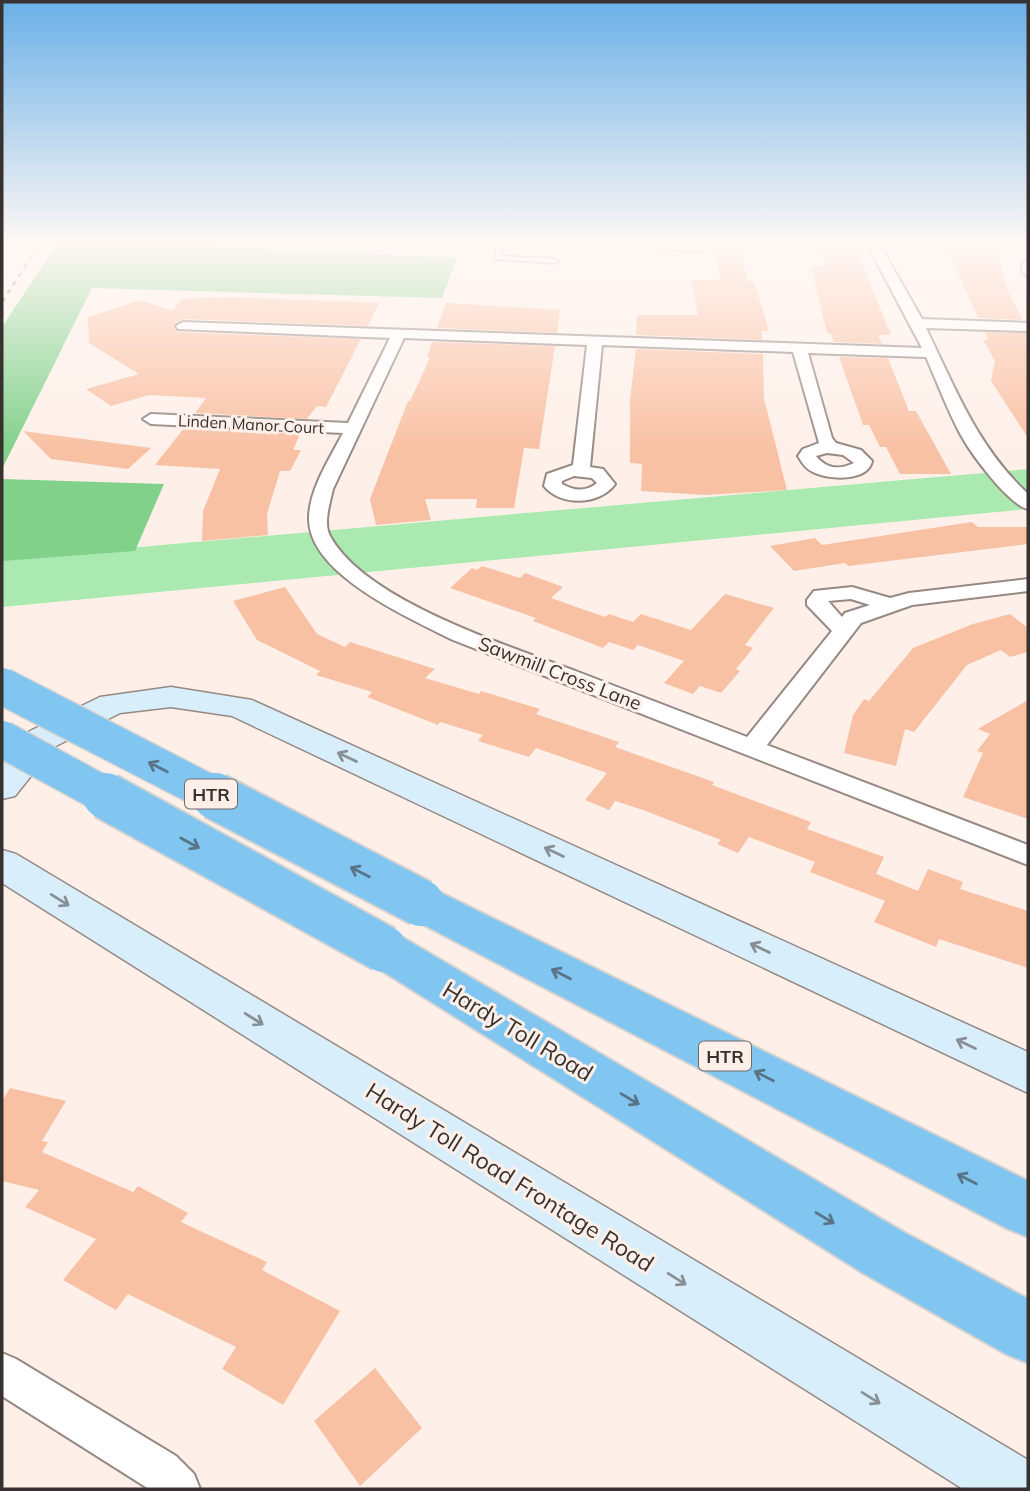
<svg xmlns="http://www.w3.org/2000/svg" width="1030" height="1491" viewBox="0 0 1030 1491" font-family="Mulish,sans-serif">
<style>
.green{fill:#aaeab1}
.forest{fill:#81d18b}
.building{fill:#f9c1a4}
.lines{fill:none;stroke-linecap:round;stroke-linejoin:round}
.lane-casing{stroke:#968983;stroke-width:4}
.street-casing{stroke:#968983;stroke-width:4}
.secondary-casing{stroke:#968983;stroke-width:3}
.highway-casing{stroke:#d3d2d1;stroke-width:4}
.lane{fill:#fff;fill-rule:evenodd}
.street{fill:#fff;fill-rule:evenodd}
.secondary{fill:#d9eefb;fill-rule:evenodd}
.highway{fill:#81c5f1;fill-rule:evenodd}
.rail{stroke:#89807c;stroke-width:2.5;stroke-dasharray:5 5;stroke-linecap:butt}
.highway-bridge-far1-casing{stroke:#d3d2d1;stroke-width:39;stroke-linecap:butt}
.highway-bridge-casing{stroke:#d3d2d1;stroke-width:50;stroke-linecap:butt}
.highway-bridge-far1{stroke:#81c5f1;stroke-width:36}
.highway-bridge{stroke:#81c5f1;stroke-width:46}
.oneway{stroke:#889095}
.oneway2{stroke:#587486}
.labels{text-anchor:middle;dominant-baseline:central;stroke-width:6;stroke-linejoin:round;paint-order:stroke}
.far-street-label{font-size:16px;fill:#37322f;stroke:#fef0e9}
.shield{fill:#fef0e9;stroke:#736b67;stroke-width:2}
.shield-label{font-size:18px;font-weight:bold;fill:#37322f}
.street-label{font-size:19px;fill:#37322f;stroke:#fef0e9}
.near-street-label{font-size:23px;fill:#37322f;stroke:#fef0e9}
</style>
<rect width="100%" height="100%" fill="#fef0e9"/>
<polygon class="green" points="1028,469 1028,509 2,607 2,559"/>
<g class="forest">
<polygon points="58,242 143,242 457,258 442,298 92,288 2,469 2,327"/>
<polygon points="2,479 164,484 135,551 2,561"/>
</g>
<g class="building">
<polygon points="817,242 853,242 891,335 878,335 882,344 834,342 831,334 827,333 811,266 827,266"/>
<polygon points="978,242 995,242 1008,292 1023,320 978,318 948,251"/>
<polygon points="714,249 740,250 748,281 754,281 769,331 762,331 762,340 636,335 637,315 698,315 691,280 720,280"/>
<polygon points="228,297 379,303 368,326 183,319 173,325 178,332 361,339 326,407 317,406 307,419 195,413 206,398 149,395 111,406 86,389 139,374 89,343 88,317 140,300 173,311 181,299"/>
<polygon points="446,303 560,310 557,333 437,328"/>
<polygon points="985,332 1028,333 1028,438 991,381 995,361 983,340 988,340"/>
<polygon points="432,342 555,346 539,449 524,448 514,508 476,508 477,499 425,499 431,520 376,525 370,499 408,401 410,401 430,358 427,357"/>
<polygon points="636,349 763,354 764,398 787,490 705,495 641,491 642,464 630,463 630,400"/>
<polygon points="839,357 888,358 909,411 916,411 951,474 900,474 886,447 880,447 869,425 863,425"/>
<polygon points="184,428 300,434 293,450 301,450 290,471 280,471 267,514 268,535 202,541 203,511 220,469 155,465"/>
<polygon points="23,431 151,448 128,469 51,459"/>
<polygon points="972,522 978,527 1028,527 1028,544 848,566 845,563 794,571 770,546 815,538 822,545"/>
<polygon points="482,566 520,578 525,573 563,587 551,598 605,617 609,614 633,622 641,614 691,630 725,594 774,608 745,645 753,648 736,669 740,671 721,693 700,686 693,694 664,683 684,661 638,645 633,650 609,642 603,648 533,621 536,618 450,588 472,568 477,570"/>
<polygon points="285,587 317,634 345,647 350,642 435,669 425,678 479,694 481,691 540,709 536,714 619,742 615,747 714,782 712,785 811,822 807,829 884,857 876,874 918,891 928,869 963,882 960,889 1028,911 1028,968 939,939 936,947 874,922 885,901 810,872 815,862 749,837 738,853 717,844 721,840 643,810 615,801 609,810 585,800 607,773 536,748 529,757 478,741 483,735 440,722 438,725 367,697 372,692 316,675 320,671 257,640 233,601"/>
<polygon points="1010,614 1028,628 1028,652 1010,657 1001,650 967,665 914,732 905,729 896,766 844,753 853,715 864,699 869,701 913,648 973,624"/>
<polygon points="1028,700 1028,819 963,797 983,753 977,751 990,734 978,729"/>
<polygon points="10,1088 66,1101 42,1141 48,1142 42,1152 133,1192 138,1186 188,1213 181,1222 267,1262 262,1270 340,1311 283,1405 222,1369 236,1347 128,1294 116,1310 63,1280 96,1239 25,1207 39,1190 2,1181 2,1101"/>
<polygon points="375,1368 422,1428 360,1486 314,1421"/>
</g>
<g class="lines">
<defs>
<polygon id="lane" points="498,242 504,242 500,256 555,259 558,261 555,263 495,259"/>
<g id="street">
<path d="M631,242C648,241 692,238 705,248L699,252L637,246Z"/>
<path d="M866,242H878L922,319L1028,323V331L926,328C956,390 977,446 1028,494V509C1009,505 972,455 962,437C948,412 938,384 926,357L808,353L832,438L836,443L861,450L872,461C868,482 828,480 813,472C806,469 802,463 798,456L803,449L819,443L793,352L602,345L590,467L603,469L615,484C600,505 561,507 544,486L547,474L573,465L587,345L404,338L333,489C330,503 323,523 330,536C366,602 510,646 578,672C634,694 691,715 747,737L832,631L807,605V600L814,591L852,587L890,598L909,593L1028,579V591L912,605L861,623L767,745L1028,845V865L453,640C410,618 307,574 309,517C310,488 330,458 343,433L151,424L143,419L151,414L348,423L390,338L178,329L176,326L183,322L922,348ZM827,453L843,455L854,463C840,470 826,469 816,456ZM574,476L592,478L597,483C586,492 574,491 562,484V481ZM851,599L870,605L845,613L842,617L828,601Z"/>
<polygon points="1028,259 1028,276 1022,272 1022,263"/>
<polygon points="2,1353 16,1359 176,1456 194,1474 200,1489 149,1489 2,1396"/>
</g>
<g id="secondary">
<polygon points="171,687 252,700 1028,1052 1028,1093 232,716 171,707 120,713 54,747 15,796 2,799 2,764 30,731 100,697"/>
<polygon points="2,850 16,854 1028,1460 1028,1489 963,1489 2,883"/>
</g>
<g id="highway">
<polygon points="421,886 437,891 1028,1181 1028,1237 1008,1229 405,915 399,903 405,891"/>
<polygon points="384,931 400,936 905,1233 1028,1299 1028,1363 1006,1354 863,1273 368,962 361,949 368,936"/>
</g>
</defs>
<use href="#lane" class="lane-casing"/>
<use href="#street" class="street-casing"/>
<use href="#secondary" class="secondary-casing"/>
<use href="#highway" class="highway-casing"/>
<use href="#lane" class="lane"/>
<use href="#street" class="street"/>
<use href="#secondary" class="secondary"/>
<use href="#highway" class="highway"/>
<polyline class="rail" points="2,302 41,242"/>
<defs>
<g id="highway-bridge-far1">
<polyline points="2,686 219,798"/>
<polyline points="2,739 110,798"/>
</g>
<g id="highway-bridge">
<polyline points="106,796 384,949"/>
<polyline points="215,796 421,903"/>
</g>
</defs>
<use href="#highway-bridge-far1" class="highway-bridge-far1-casing"/>
<use href="#highway-bridge" class="highway-bridge-casing"/>
<use href="#highway-bridge-far1" class="highway-bridge-far1"/>
<use href="#highway-bridge" class="highway-bridge"/>
</g>
<defs><path id="oneway-shaft" d="M-6 0H5M1.5-3L5.5 0L1.5 3" fill="none" stroke-width="1.6" stroke-linecap="round" stroke-linejoin="round" transform="scale(1.75)"/></defs>
<g class="oneway">
<use href="#oneway-shaft" transform="translate(347 757) rotate(-155)"/>
<use href="#oneway-shaft" transform="translate(554 852) rotate(-155)"/>
<use href="#oneway-shaft" transform="translate(60 900) rotate(32)"/>
<use href="#oneway-shaft" transform="translate(760 948) rotate(-155)"/>
<use href="#oneway-shaft" transform="translate(254 1019) rotate(32)"/>
<use href="#oneway-shaft" transform="translate(966 1044) rotate(-155)"/>
<use href="#oneway-shaft" transform="translate(677 1279) rotate(32)"/>
<use href="#oneway-shaft" transform="translate(871 1398) rotate(32)"/>
</g>
<g class="oneway2">
<use href="#oneway-shaft" transform="translate(158 767) rotate(-153)"/>
<use href="#oneway-shaft" transform="translate(190 843) rotate(29)"/>
<use href="#oneway-shaft" transform="translate(360 872) rotate(-153)"/>
<use href="#oneway-shaft" transform="translate(561 974) rotate(-153)"/>
<use href="#oneway-shaft" transform="translate(764 1076) rotate(-153)"/>
<use href="#oneway-shaft" transform="translate(630 1099) rotate(31)"/>
<use href="#oneway-shaft" transform="translate(967 1179) rotate(-153)"/>
<use href="#oneway-shaft" transform="translate(825 1218) rotate(31)"/>
</g>
<linearGradient id="sky" x2="0" y2="1"><stop stop-color="#6ab0e7"/><stop offset="0.54" stop-color="#fff8f5"/><stop offset="1" stop-color="#fff8f5" stop-opacity="0"/></linearGradient>
<rect width="1030" height="450" fill="url(#sky)"/>
<g class="labels">
<g class="far-street-label">
<text transform="translate(251 424) rotate(3)">Linden Manor Court</text>
</g>
<g class="shield">
<rect x="185" y="779.5" width="52" height="29" rx="5"/>
<rect x="699" y="1041.5" width="52" height="29" rx="5"/>
</g>
<g class="shield-label">
<text x="211" y="794">HTR</text>
<text x="725" y="1056">HTR</text>
</g>
<g class="street-label">
<text transform="translate(560 673) rotate(21)">Sawmill Cross Lane</text>
</g>
<g class="near-street-label">
<text transform="translate(518 1031) rotate(31)">Hardy Toll Road</text>
<text transform="translate(510 1177) rotate(32)">Hardy Toll Road Frontage Road</text>
</g>
</g>
<rect width="1030" height="1491" fill="none" stroke="#37322f" stroke-width="7"/>
</svg>
